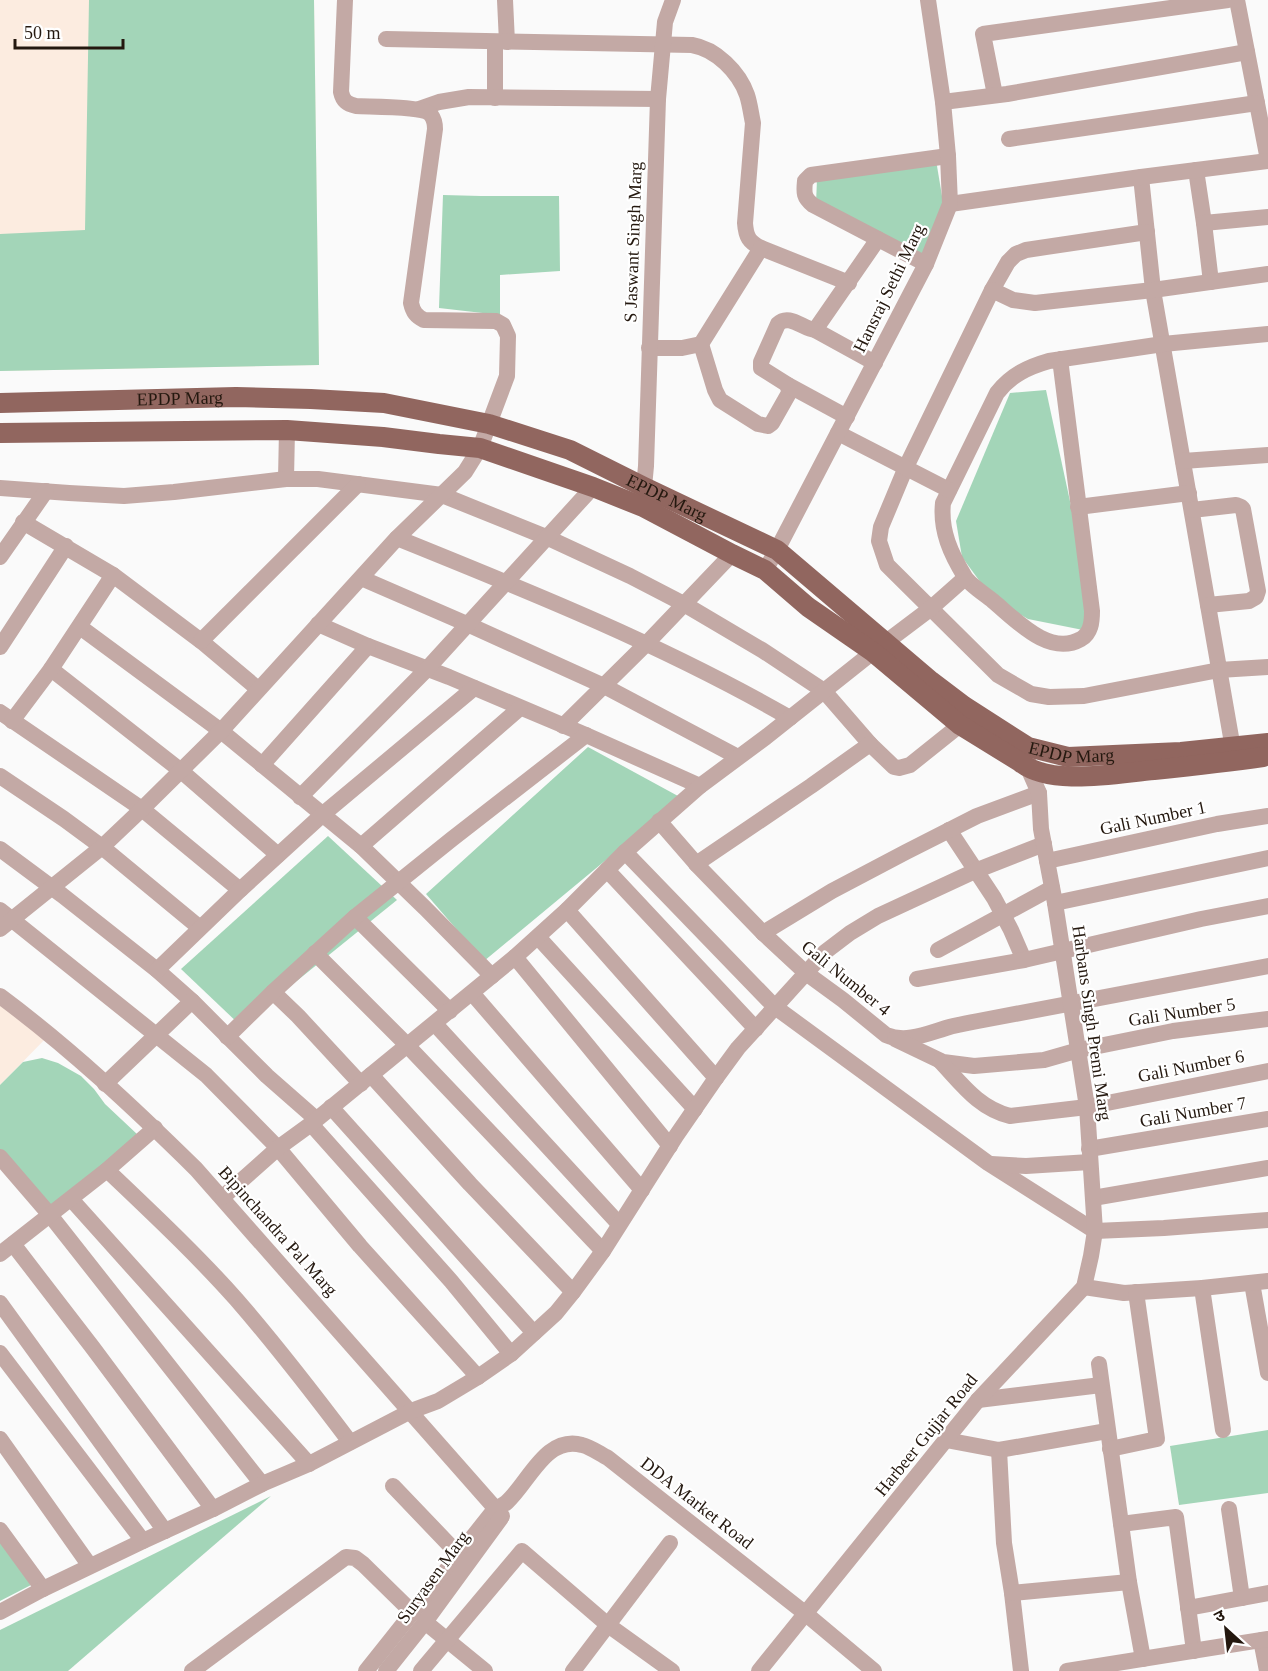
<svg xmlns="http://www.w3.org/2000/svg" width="1268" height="1671" viewBox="0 0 1268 1671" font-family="'Times New Roman','Noto Sans Devanagari',serif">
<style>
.built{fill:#fcece0}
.green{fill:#a3d5b8}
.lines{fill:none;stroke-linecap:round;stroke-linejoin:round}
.minor{stroke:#c3a9a5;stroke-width:16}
.major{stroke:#91665f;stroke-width:20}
.labels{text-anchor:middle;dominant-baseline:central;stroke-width:4.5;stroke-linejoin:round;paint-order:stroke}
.street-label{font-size:18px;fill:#24180f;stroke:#fff}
</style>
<rect width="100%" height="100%" fill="#fafafa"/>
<g class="built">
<polygon points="0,0 314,0 319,365 0,371"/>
<polygon points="0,998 51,1033 0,1085"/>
</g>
<g class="green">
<polygon points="89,0 314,0 319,365 0,371 0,234 85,230"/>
<polygon points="936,160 944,208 920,260 816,204 817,179"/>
<polygon points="443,195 481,196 559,196 560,271 500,275 500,315 439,308"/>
<polygon points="1046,390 1076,529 1088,631 1028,619 992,598 962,557 956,521 1010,393"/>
<polygon points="588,747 689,802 612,855 484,961 426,894"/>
<polygon points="328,836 397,900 241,1026 181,969"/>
<polygon points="42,1058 58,1063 81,1076 94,1089 105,1104 138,1135 48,1211 0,1162 0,1085 23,1062"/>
<polygon points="1268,1430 1268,1493 1179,1505 1170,1446"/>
<polygon points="271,1496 68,1671 0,1671 0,1630"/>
<polygon points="0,1542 31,1585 0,1601"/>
</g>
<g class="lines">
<g class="minor">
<polyline points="505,0 507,42"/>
<polyline points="1237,0 1268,160"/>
<path d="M386,39L692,45C716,49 739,72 747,95C750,104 751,114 753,123L745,223C746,237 749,242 761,248L849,283"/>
<polyline points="495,42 495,98"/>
<polyline points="995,95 983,34 1228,0"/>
<polyline points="943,102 1007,94 1247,52"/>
<polyline points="419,109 439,102 469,97 658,99"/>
<polyline points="1009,139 1257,103"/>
<polyline points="1196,170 1204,223"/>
<polyline points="1141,177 1153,290 1235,760"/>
<polyline points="950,204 1141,177 1268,161"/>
<polyline points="1147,232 1026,250 1016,254 1008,262 992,290 906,467 881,527 879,541 887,565 998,675 1031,694 1049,697 1084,696 1219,670 1268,667"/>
<path d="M926,264L813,205C803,197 804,192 805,181L811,175L948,156"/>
<polyline points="1211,282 1204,223 1268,217"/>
<polyline points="992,290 1013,300 1035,303 1153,290 1268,274"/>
<polyline points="815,330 878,239"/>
<polyline points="701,344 715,390 720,400 758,424 768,426 772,423 789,393 788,385"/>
<polyline points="649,348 682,348 701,344 761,248"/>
<path d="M1060,359L1092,611C1092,622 1091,633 1081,639C1049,657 1016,620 993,601C986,595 970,585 965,577C951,554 940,531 943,503L997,393C1011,375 1028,367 1049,361L1163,344L1268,334"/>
<path d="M847,417L788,385L761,368V362L778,324C789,313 803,329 815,330L875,363"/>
<polyline points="838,433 949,490"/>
<polyline points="1183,461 1268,455"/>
<polyline points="286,479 287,430"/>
<polyline points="644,487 646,466 658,99 665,22 673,0"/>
<polyline points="0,488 69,493 124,496 174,492 286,479 318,479 442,495 546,537 630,576 684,604 762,650 824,691 870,744 894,767 899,768 910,765 960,725"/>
<polyline points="1078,507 1189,493"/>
<polyline points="1192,510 1236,505 1241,507 1243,509 1258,591 1256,597 1249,601 1208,605"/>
<polyline points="23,522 113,575 201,641 258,689"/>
<path d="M397,538C531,592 665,646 790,718"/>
<polyline points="0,557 46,491"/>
<polyline points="765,570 777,550 926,264 950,204 948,156 943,102 928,0"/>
<polyline points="361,578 467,624 604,686 738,757"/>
<polyline points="318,624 368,646 449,677 586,735 700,786"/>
<polyline points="80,627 221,731 361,846 425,908 492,976"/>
<polyline points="201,641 358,484"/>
<polyline points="0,647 66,546"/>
<polyline points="51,669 180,770 278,855"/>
<polyline points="0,712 142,809 240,890"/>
<polyline points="12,721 51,669 113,575"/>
<polyline points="563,726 646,644 732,554"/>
<polyline points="262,765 368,646"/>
<polyline points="0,776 64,819 102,847 200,928"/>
<polyline points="300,797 426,670 593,487"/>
<path d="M659,821L699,867L763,933L806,973L843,1000L886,1035C906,1043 926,1034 946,1028C956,1025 967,1023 978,1021L1268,966"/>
<polyline points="949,830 994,898 1011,930 1024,960"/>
<polyline points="361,846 520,708"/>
<polyline points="0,849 62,895 157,970 192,1001 267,1076 316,1119"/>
<polyline points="625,852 775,1007 988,1163 1095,1231 1164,1228 1268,1220"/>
<polyline points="1047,861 1217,824 1268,816"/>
<polyline points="696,864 811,786 870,744"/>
<polyline points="607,870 756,1029"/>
<polyline points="1055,903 1268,858"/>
<polyline points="0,910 206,1075 278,1148 360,1246 478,1377"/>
<polyline points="567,910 716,1078"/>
<polyline points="355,917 450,1011"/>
<path d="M0,929L102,847L142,809L221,731L397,538L465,472L480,448L507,376L508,336L503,325L496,321L424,320C416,316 413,312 411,303L435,129C435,125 434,119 431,115C424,106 370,107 356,106C347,104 343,101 341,92L345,0"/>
<polyline points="763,933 832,891 906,852 977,816 1039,793"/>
<polyline points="538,937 695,1109"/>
<polyline points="938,950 1052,888"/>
<polyline points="315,953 402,1040 603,1251"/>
<polyline points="515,957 670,1146"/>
<polyline points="157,970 240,890 322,815 474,688"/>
<polyline points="917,979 1024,960 1201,919 1268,906"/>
<polyline points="273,992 298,1016 361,1084"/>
<polyline points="472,993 642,1190"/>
<path d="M0,996C70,1048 134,1108 196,1169L502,1516"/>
<polyline points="435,1024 619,1224"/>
<polyline points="227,1037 273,992 355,917 452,839 586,735"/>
<polyline points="895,1039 943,1062 974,1066 1044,1060 1079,1050 1173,1031 1268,1019"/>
<path d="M940,1061C961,1083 978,1108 1010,1116L1087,1107L1268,1071"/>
<polyline points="371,1075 470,1184 573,1292"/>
<polyline points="105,1084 192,1001"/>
<polyline points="331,1107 534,1333"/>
<polyline points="311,1124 451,1281 511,1354"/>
<polyline points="1089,1149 1268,1119"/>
<polyline points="0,1157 50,1215 262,1484"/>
<polyline points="991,1164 1026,1166 1090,1162"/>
<path d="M107,1170C151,1212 196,1254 236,1299C276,1345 313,1393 350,1442"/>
<polyline points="223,1197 278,1148 311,1124 515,957 567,910 625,852 700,786 766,737 873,652 930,609 965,578"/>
<polyline points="1093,1198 1268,1168"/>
<polyline points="71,1199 309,1464"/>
<polyline points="13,1244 93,1348 213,1509"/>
<polyline points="0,1254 107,1170 155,1128"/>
<polyline points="1252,1283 1268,1373"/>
<polyline points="1084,1287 1124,1293 1202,1288 1268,1281"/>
<polyline points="1202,1288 1223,1430"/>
<polyline points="0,1303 165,1531"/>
<polyline points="0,1353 143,1541"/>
<polyline points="1099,1364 1129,1582 1143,1659"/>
<polyline points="978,1400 1101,1385"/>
<polyline points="0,1439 90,1566"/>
<polyline points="946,1440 999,1450 1107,1431"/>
<polyline points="1110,1449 1157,1439 1136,1292"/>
<polyline points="999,1450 1004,1543 1012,1593 1021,1671"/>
<polyline points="393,1486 458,1554"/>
<polyline points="1229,1509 1242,1598"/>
<polyline points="1121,1524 1176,1517 1194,1651"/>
<polyline points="0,1530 43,1589"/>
<polyline points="1012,1593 1129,1582"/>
<polyline points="1188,1608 1268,1593"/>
<polyline points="0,1612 43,1589 143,1541 213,1509 262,1484 309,1464 411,1411 438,1401 478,1377 511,1354 556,1313 573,1292 603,1251 676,1136 716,1078 738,1048 825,952 850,933 878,916 975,871 1044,844"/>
<polyline points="425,1622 485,1671"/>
<polyline points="1261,1640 1267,1671"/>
<polyline points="192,1671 346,1557 355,1558 363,1564 413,1613"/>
<path d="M366,1671L495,1509C499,1507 504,1505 507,1502C529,1482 546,1435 582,1445C591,1447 600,1454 608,1458L806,1614L874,1671"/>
<polyline points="386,1671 425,1622 501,1518"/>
<polyline points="421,1671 522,1551 608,1625 672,1671"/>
<polyline points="573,1671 670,1543"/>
<polyline points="759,1671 978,1400 1084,1287 1091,1256 1095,1231 1087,1107 1055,903 1041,829 1039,793 1028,768 1028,758"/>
<polyline points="1067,1671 1268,1639"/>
</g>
<g class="major">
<path id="s1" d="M0,403L236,397L311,399L384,403L489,424L570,450L644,487L777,550L931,681L964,706L1028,747L1068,757L1181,752L1268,743"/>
<path d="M0,433L287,430L383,437L439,444L480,448L593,487L643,507L732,554L765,570L808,607L873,652L960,725L1020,762C1050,787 1118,773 1154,770C1191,766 1227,762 1263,757"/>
</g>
</g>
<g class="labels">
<g class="street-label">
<text transform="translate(633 242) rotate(-88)">S Jaswant Singh Marg</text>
<text transform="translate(889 288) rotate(-64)">Hansraj Sethi Marg</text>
<text stroke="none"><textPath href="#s1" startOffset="180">EPDP Marg</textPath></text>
<text stroke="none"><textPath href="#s1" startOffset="684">EPDP Marg</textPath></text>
<text stroke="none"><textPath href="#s1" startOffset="1170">EPDP Marg</textPath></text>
<text transform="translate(1153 818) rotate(-12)">Gali Number 1</text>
<text transform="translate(846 978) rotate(39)">Gali Number 4</text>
<text transform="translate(1182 1012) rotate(-9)">Gali Number 5</text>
<text transform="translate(1092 1023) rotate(82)">Harbans Singh Premi Marg</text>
<text transform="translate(1191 1066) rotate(-11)">Gali Number 6</text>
<text transform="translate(1193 1112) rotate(-10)">Gali Number 7</text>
<text transform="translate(278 1231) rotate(48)">Bipinchandra Pal Marg</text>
<text transform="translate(926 1435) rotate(-51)">Harbeer Gujjar Road</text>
<text transform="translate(697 1503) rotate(38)">DDA Market Road</text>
<text transform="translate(433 1577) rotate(-54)">Suryasen Marg</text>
</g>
</g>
<g transform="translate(1226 1629) rotate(333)" stroke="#ffffff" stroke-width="4.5" paint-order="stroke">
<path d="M0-4.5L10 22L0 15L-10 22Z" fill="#24180f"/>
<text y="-9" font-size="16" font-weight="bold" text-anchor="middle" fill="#24180f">उ</text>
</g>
<path d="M15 39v9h108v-9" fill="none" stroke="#24180f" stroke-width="3"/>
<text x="24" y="39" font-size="18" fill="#24180f" stroke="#ffffff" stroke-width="4.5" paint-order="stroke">50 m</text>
</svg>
